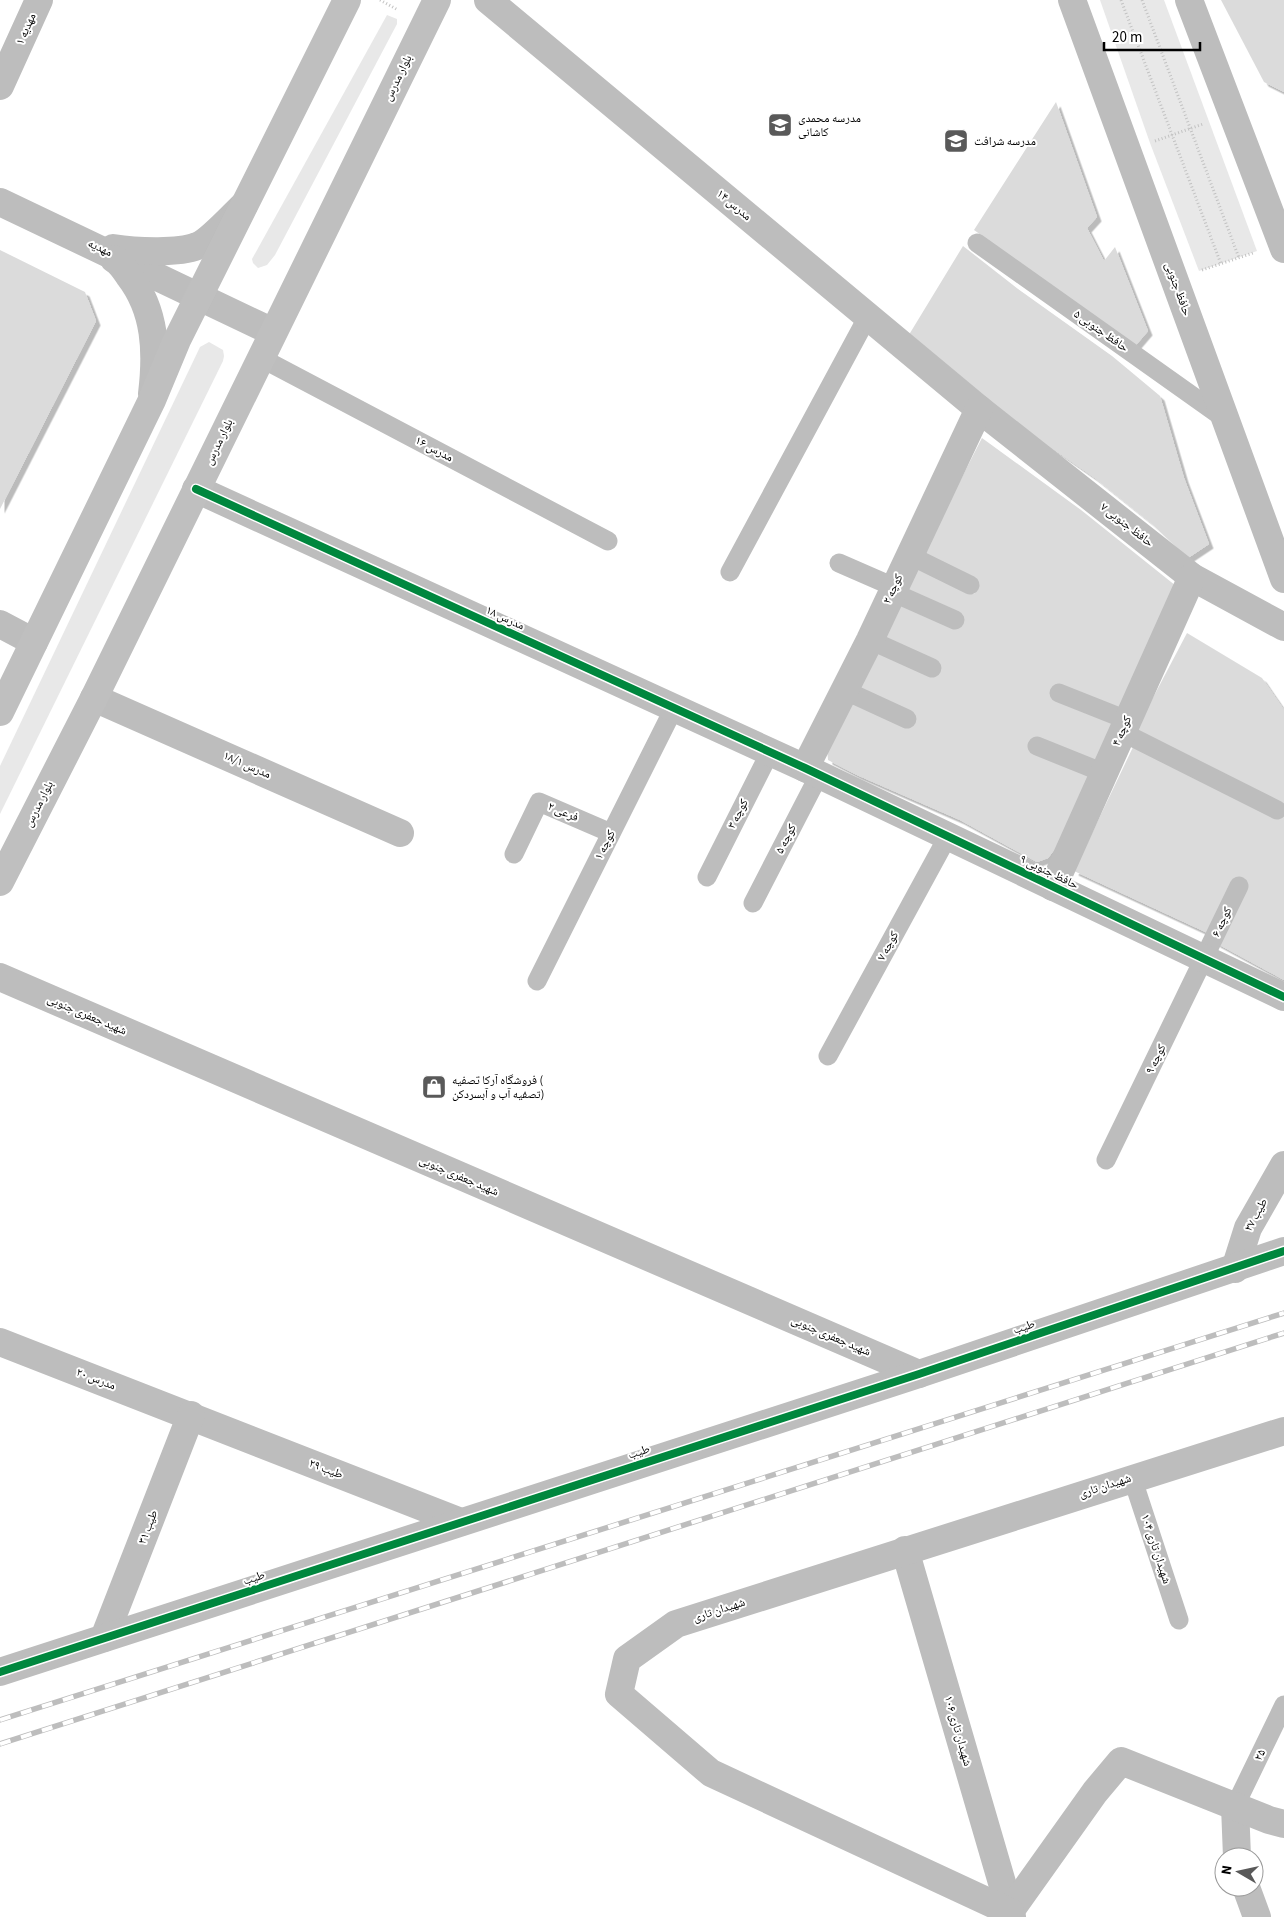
<svg xmlns="http://www.w3.org/2000/svg" width="1284" height="1917" viewBox="0 0 1284 1917" font-family="'Source Sans 3','Noto Naskh Arabic',sans-serif">
<style>
.green{fill:#e8e8e8}
.building{fill:#dbdbdb;filter:url(#shadow)}
.lines{fill:none;stroke-linecap:round;stroke-linejoin:round}
.path{stroke:#c2c2c2;stroke-width:3;stroke-dasharray:1 2.5;stroke-linecap:butt}
.service{stroke:#bdbdbd;stroke-width:19}
.minor{stroke:#bdbdbd;stroke-width:28}
.tertiary{stroke:#bdbdbd;stroke-width:28}
.secondary{stroke:#bfbfbf;stroke-width:28}
.rail-casing{stroke:#bdbdbd;stroke-width:5.5}
.rail{stroke:#fff;stroke-width:4;stroke-dasharray:11;stroke-linecap:butt}
.cycleway-casing{stroke:#fff;stroke-width:11}
.cycleway{stroke:#00873e;stroke-width:8}
.labels{text-anchor:middle;dominant-baseline:central;stroke-width:4;stroke-linejoin:round;paint-order:stroke}
.street-label{font-size:12px;fill:#000;stroke:#fff}
.poi-label{font-size:12px;fill:#000;stroke:#fff;text-anchor:start}
</style>
<defs>
<filter id="shadow"><feDropShadow dx="4.5" dy="4.5" stdDeviation="0" flood-color="#0004"/></filter>
</defs>
<rect width="100%" height="100%" fill="#fff"/>
<g class="green">
<polygon points="1100,0 1164,0 1257,251 1199,271 1150,143"/>
<polygon points="387,15 397,19 397,24 275,255 267,265 258,268 253,263 252,259"/>
<polygon points="209,342 223,350 224,356 223,361 0,814 0,766 200,347"/>
</g>
<g class="building">
<polygon points="1221,0 1284,0 1284,92 1264,82"/>
<polygon points="1056,102 1097,217 1087,228 1104,261 1115,247 1148,331 1136,345 974,230"/>
<polygon points="963,246 1018,289 1112,356 1160,396 1184,478 1209,544 1188,558 1150,522 1095,478 1023,428 907,338"/>
<polygon points="0,250 85,292 96,321 0,509"/>
<polygon points="982,438 1081,510 1176,586 1118,722 1064,837 1048,858 1037,862 960,820 857,775 828,760 827,748 859,692 916,564 974,594 979,583 922,555"/>
<polygon points="1187,633 1262,678 1284,710 1284,805 1136,730"/>
<polygon points="1134,745 1284,811 1284,980 1216,943 1212,935 1074,871"/>
</g>
<g class="lines">
<g class="path">
<polyline points="380,0 398,10"/>
<polyline points="1121,0 1221,264"/>
<polyline points="1142,0 1239,258"/>
<polyline points="1155,141 1203,124"/>
<polyline points="1202,270 1253,253"/>
</g>
<g class="service">
<polyline points="977,243 1225,419"/>
<polyline points="261,358 608,541"/>
<polyline points="909,555 970,585"/>
<polyline points="839,563 894,587"/>
<polyline points="730,572 868,316"/>
<polyline points="892,592 955,620"/>
<polyline points="870,640 932,668"/>
<polyline points="844,690 907,719"/>
<polyline points="1059,693 1127,720"/>
<polyline points="1122,732 1277,810"/>
<polyline points="1037,746 1104,773"/>
<polyline points="514,854 539,802 611,833"/>
<polyline points="707,877 770,752"/>
<polyline points="753,903 819,775"/>
<polyline points="537,981 674,708"/>
<polyline points="828,1056 948,836"/>
<polyline points="1106,1160 1239,886"/>
<polyline points="1132,1477 1179,1620"/>
<polyline points="1235,1806 1284,1705"/>
</g>
<g class="minor">
<polyline points="488,0 979,409 1192,577 1284,627"/>
<polyline points="0,86 39,0"/>
<polyline points="196,489 805,768 1284,997"/>
<polyline points="0,624 34,642"/>
<polyline points="94,698 400,833"/>
<polyline points="805,768 870,640 979,409"/>
<polyline points="1053,887 1192,577"/>
<polyline points="0,977 919,1374"/>
<polyline points="1235,1269 1248,1228 1284,1165"/>
<polyline points="0,1342 461,1522"/>
<polyline points="905,1550 1012,1917"/>
<polyline points="104,1638 191,1415"/>
<polyline points="1235,1806 1237,1857"/>
<polyline points="1246,1887 1257,1917"/>
<polyline points="1006,1917 1095,1792 1121,1761 1269,1820 1284,1824"/>
</g>
<g class="tertiary">
<polyline points="1072,0 1284,579"/>
<polyline points="1189,0 1284,249"/>
<polyline points="0,202 273,332"/>
<path d="M113,248C133,251 178,254 197,246C209,242 233,215 244,205"/>
<path d="M114,259C121,263 125,270 129,276C156,311 157,352 152,394"/>
<polyline points="0,1672 919,1374 1284,1251"/>
<polyline points="1010,1912 711,1773 619,1694 627,1659 676,1624 1284,1431"/>
</g>
<g class="secondary">
<polyline points="0,712 152,400 177,340 347,0"/>
<polyline points="0,882 94,698 437,0"/>
</g>
<defs>
<g id="rail">
<polyline points="0,1720 1284,1313"/>
<polyline points="0,1744 1284,1333"/>
</g>
</defs>
<use href="#rail" class="rail-casing"/>
<use href="#rail" class="rail"/>
<defs>
<g id="cycleway">
<polyline points="196,489 805,768 1284,997"/>
<polyline points="0,1672 919,1374 1284,1251"/>
</g>
</defs>
<use href="#cycleway" class="cycleway-casing"/>
<use href="#cycleway" class="cycleway"/>
</g>
<defs>
<symbol id="school-square" viewBox="-11 -11 22 22"><rect x="-9" y="-9" width="18" height="18" rx="4" fill="#595959" stroke="#fff"/><path d="M0-5L7-2L0 1L-7-2ZM-4 1L0 2.5L4 1V4Q0 6-4 4Z" fill="#fff"/></symbol>
<symbol id="shop-square" viewBox="-11 -11 22 22"><rect x="-9" y="-9" width="18" height="18" rx="4" fill="#595959" stroke="#fff"/><path d="M-5-2.5h2.3a2.7 3.5 0 0 1 5.4 0H5L5.5 6h-11ZM-1.5-2.5h3a1.5 2.3 0 0 0-3 0Z" fill="#fff"/></symbol>
</defs>
<g fill-rule="evenodd">
<use href="#school-square" x="766" y="111" width="28" height="28"/>
<use href="#school-square" x="942" y="127" width="28" height="28"/>
<use href="#shop-square" x="420" y="1073" width="28" height="28"/>
</g>
<g class="labels">
<g class="street-label">
<text transform="translate(26 29) rotate(-66)">مهدیه ۱</text>
<text transform="translate(398 78) rotate(-64)">بلوار مدرس</text>
<text transform="translate(734 205) rotate(40)">مدرس ۱۴</text>
<text transform="translate(100 248) rotate(25)">مهدیه</text>
<text transform="translate(1178 289) rotate(70)">حافظ جنوبی</text>
<text transform="translate(1101 331) rotate(35)">حافظ جنوبی ۵</text>
<text transform="translate(219 442) rotate(-64)">بلوار مدرس</text>
<text transform="translate(434 449) rotate(28)">مدرس ۱۶</text>
<text transform="translate(1127 525) rotate(38)">حافظ جنوبی ۷</text>
<text transform="translate(893 589) rotate(-65)">کوچه ۲</text>
<text transform="translate(505 618) rotate(25)">مدرس ۱۸</text>
<text transform="translate(1122 731) rotate(-66)">کوچه ۴</text>
<text transform="translate(247 765) rotate(24)">مدرس ۱۸/۱</text>
<text transform="translate(39 804) rotate(-63)">بلوار مدرس</text>
<text transform="translate(563 812) rotate(23)">فرعی ۲</text>
<text transform="translate(738 814) rotate(-63)">کوچه ۳</text>
<text transform="translate(786 839) rotate(-63)">کوچه ۵</text>
<text transform="translate(605 845) rotate(-63)">کوچه ۱</text>
<text transform="translate(1049 872) rotate(26)">حافظ جنوبی ۹</text>
<text transform="translate(1222 922) rotate(-65)">کوچه ۶</text>
<text transform="translate(888 946) rotate(-61)">کوچه ۷</text>
<text transform="translate(87 1015) rotate(23)">شهید جعفری جنوبی</text>
<text transform="translate(1156 1059) rotate(-64)">کوچه ۹</text>
<text transform="translate(459 1176) rotate(23)">شهید جعفری جنوبی</text>
<text transform="translate(1256 1215) rotate(-62)">طیب ۲۷</text>
<text transform="translate(1024 1327) rotate(-18)">طیب</text>
<text transform="translate(831 1336) rotate(23)">شهید جعفری جنوبی</text>
<text transform="translate(96 1379) rotate(21)">مدرس ۲۰</text>
<text transform="translate(639 1452) rotate(-18)">طیب</text>
<text transform="translate(326 1469) rotate(21)">طیب ۲۹</text>
<text transform="translate(1105 1486) rotate(-18)">شهیدان تاری</text>
<text transform="translate(148 1527) rotate(-69)">طیب ۳۱</text>
<text transform="translate(1156 1549) rotate(72)">شهیدان تاری ۱۰۴</text>
<text transform="translate(254 1578) rotate(-18)">طیب</text>
<text transform="translate(719 1610) rotate(-18)">شهیدان تاری</text>
<text transform="translate(958 1731) rotate(74)">شهیدان تاری ۱۰۶</text>
<text transform="translate(1260 1755) rotate(-64)">۲۵</text>
</g>
<g class="poi-label">
<text x="798" y="118">مدرسه محمدی<tspan x="798" dy="14">کاشانی</tspan></text>
<text x="974" y="141">مدرسه شرافت</text>
<text x="452" y="1080">فروشگاه آرکا تصفیه (<tspan x="452" dy="14">تصفیه آب و آبسردکن)</tspan></text>
</g>
</g>
<g transform="translate(1239 1872) rotate(279)"><circle r="24" fill="#ffffff" stroke="#999999"/>
<path d="M0-4L9 19L0 12L-9 19Z" fill="#595959"/>
<text y="-8" font-size="14" font-weight="bold" text-anchor="middle" fill="#000000">N</text>
</g>
<path d="M1104 42v8h96v-8" fill="none" stroke="#000000" stroke-width="2.5"/>
<text x="1112" y="42" font-size="15" fill="#000000" stroke="#ffffff" stroke-width="4" paint-order="stroke">20 m</text>
</svg>
